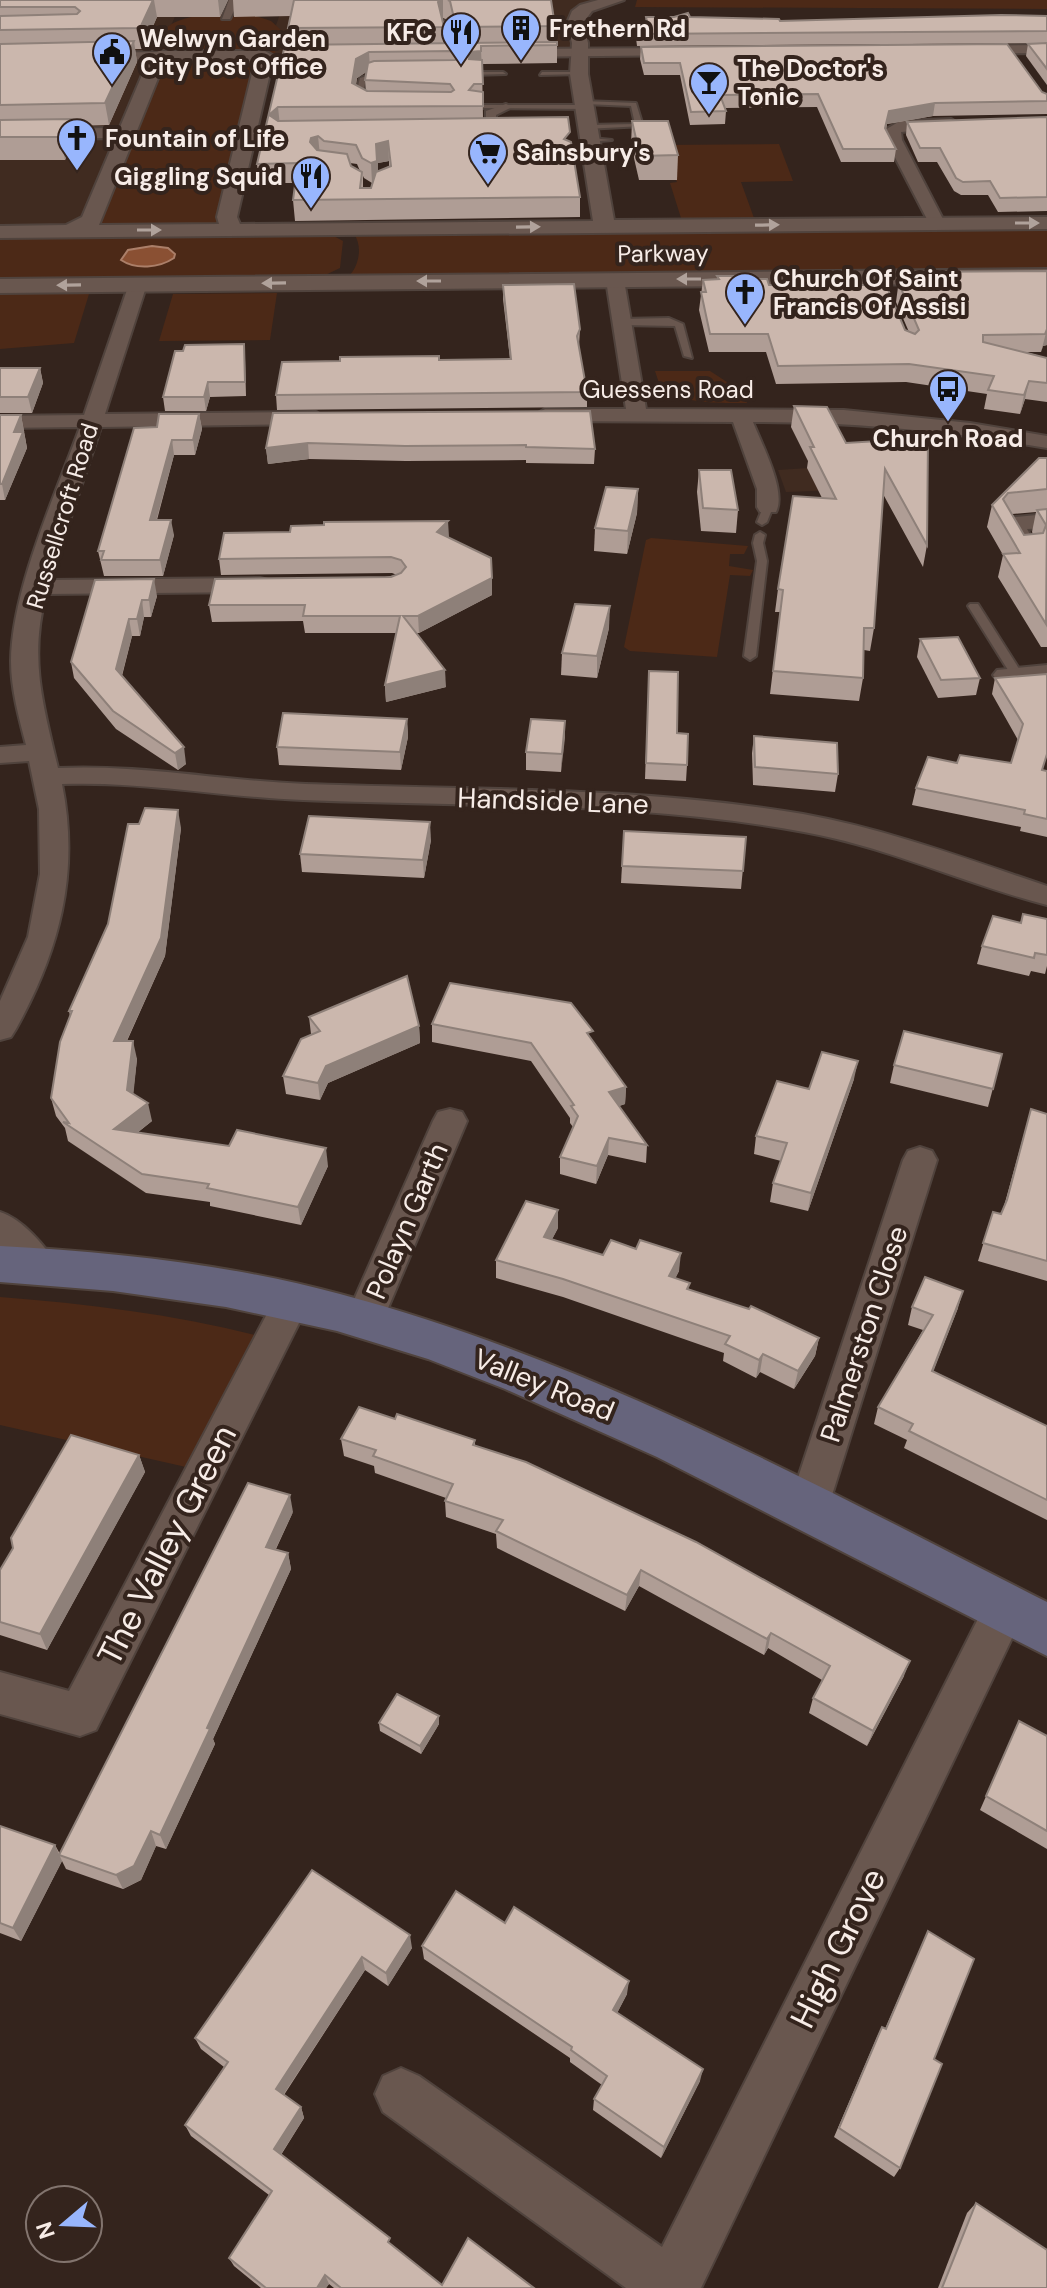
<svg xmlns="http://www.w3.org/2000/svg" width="1047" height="2288" viewBox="0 0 1047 2288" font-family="'DM Sans',sans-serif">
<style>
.built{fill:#402b20}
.green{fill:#4c2917}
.water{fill:#8a5033;stroke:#ab7f69;stroke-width:2}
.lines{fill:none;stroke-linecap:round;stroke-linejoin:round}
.service-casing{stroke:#50433d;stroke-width:4}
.pedestrian-casing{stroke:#50433d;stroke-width:4}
.minor-casing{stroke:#50433d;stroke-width:4}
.tertiary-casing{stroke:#50433d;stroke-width:4}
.secondary-casing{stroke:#50433d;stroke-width:4}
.service{fill:#69574f;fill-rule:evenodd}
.pedestrian{fill:#69574f;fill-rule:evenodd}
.minor{fill:#69574f;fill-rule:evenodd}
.tertiary{fill:#69574f;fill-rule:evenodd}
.secondary{fill:#66647c;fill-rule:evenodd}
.wall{fill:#af9d95;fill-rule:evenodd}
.shaded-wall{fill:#8e8079}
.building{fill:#cbb7ad;stroke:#8e8079;stroke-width:2;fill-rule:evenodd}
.oneway{fill:#b0a29b}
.labels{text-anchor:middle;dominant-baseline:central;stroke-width:8;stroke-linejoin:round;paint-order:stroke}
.far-poi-label{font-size:24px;font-weight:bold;fill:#f7ece7;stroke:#34241d;text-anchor:start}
.far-street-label{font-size:24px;fill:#f7ece7;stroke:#34241d}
.street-label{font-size:28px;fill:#f7ece7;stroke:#34241d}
.near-street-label{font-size:34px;fill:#f7ece7;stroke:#34241d}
</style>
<rect width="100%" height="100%" fill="#34241d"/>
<g class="built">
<polygon points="0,0 616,0 578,14 579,53 265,56 280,14 176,14 86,225 0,231"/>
<polygon points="824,467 838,490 786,492 778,470"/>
</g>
<g class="green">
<polygon points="637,0 1047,0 1047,9 635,7"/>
<path d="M256,16L271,21L281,30L275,53L152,54C155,47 158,37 163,31C183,10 230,14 256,16Z"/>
<polygon points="166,60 260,60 222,226 91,227 161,63"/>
<polygon points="779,144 793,181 741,182 754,218 681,218 670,183 677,182 660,145"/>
<path d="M1047,225V272L348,277C359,267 363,246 354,234Z"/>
<polygon points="330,234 343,241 340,268 319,278 0,282 0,235"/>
<polygon points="277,293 270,340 159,341 173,294"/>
<polygon points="0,294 89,294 74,343 0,349"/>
<path d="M655,371H710L744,393L747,403C716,403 688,404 661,389Z"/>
<polygon points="651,538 748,546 744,554 730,554 729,566 753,570 750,576 730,575 717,657 630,651 624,647 646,540"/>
<path d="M0,1297C87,1304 174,1314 259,1336L186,1467L0,1425Z"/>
</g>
<path class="water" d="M152,246L168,248L175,254L174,258C159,268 136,270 121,260L128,250Z"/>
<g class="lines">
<defs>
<g id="service">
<polygon points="445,20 448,22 455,52 452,54 449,52 442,22"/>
<polygon points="384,71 386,74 366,79 362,98 367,104 362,105 355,98 360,78"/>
<polygon points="473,72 503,72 506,74 471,75"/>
<polygon points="542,72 579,72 582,74 540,75"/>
<polygon points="583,101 636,103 643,126 586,129 589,125 635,124 631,106 585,104"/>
<polygon points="474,105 586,105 589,107 586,109 472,108"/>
<polygon points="591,138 612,140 588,142"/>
<polygon points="569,148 596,150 592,152 566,152"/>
<polygon points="669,318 683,324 692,358 684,356 675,326 622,325 618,322 622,319"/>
<polygon points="764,505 773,507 767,522 762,525 757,522"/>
<polygon points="760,532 765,535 763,543 767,561 756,656 750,660 744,656 757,561 753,543 755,535"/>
<polygon points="970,604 978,604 1023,675 1021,678 1013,678 968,606"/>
</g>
<g id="pedestrian">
<polygon points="229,0 239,0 230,19 222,19"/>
<polygon points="506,104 512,107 496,115 496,133 468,133 468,129 486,128 486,111"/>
</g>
<g id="minor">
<polygon points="1047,45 1047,53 963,54 956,50 963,46"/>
<polygon points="687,48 692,49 692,55 511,57 504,53 511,49"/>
<polygon points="159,52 166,56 164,59 0,62 0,54"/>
<polygon points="951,119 959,124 956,127 901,132 902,140 945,223 937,228 929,223 886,140 885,130 900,121"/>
<polygon points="108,128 132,138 124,143 107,138 0,140 0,130"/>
<path d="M615,275L624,280L646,409L844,410L970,423L1047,436V448C947,431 854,422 753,422C761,443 787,491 776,512H760L757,507V489L733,422L545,421L535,415L545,409H626L606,280Z"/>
<path d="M138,279L147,284L105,414L316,412L326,418L316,424L101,427L50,580L260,578L268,580L272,585L268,590L260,592L46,594C29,659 43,705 58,768C141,764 223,781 306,784C472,790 639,786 803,814C886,829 967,859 1047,886V905C965,884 888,847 804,832C639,801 470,807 303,800C222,797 143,781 62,784C80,874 59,951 16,1029L11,1037L0,1040V1001L28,937L40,874L39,809L29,761L0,763V747L26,745C19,718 11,689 11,661C12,589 55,496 80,427L0,428V416L84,415L129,284Z"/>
<polygon points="1047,514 1047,528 1027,529 1038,549 1035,554 1019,554 1001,523 1004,518"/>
<polygon points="1047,665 1047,681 997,680 993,675 997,670"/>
<polygon points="450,1109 462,1112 467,1121 383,1320 377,1331 364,1335 351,1331 345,1320 433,1121 438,1112"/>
<polygon points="920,1147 932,1151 937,1160 828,1508 822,1521 808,1526 794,1521 788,1508 903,1160 908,1151"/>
<path d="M0,1212C22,1219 46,1246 57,1266L52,1276C27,1284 16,1266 0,1249Z"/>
<polygon points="292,1286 305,1291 310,1301 96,1730 80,1736 0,1714 0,1672 69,1691 279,1291"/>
<polygon points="1005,1589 1020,1595 1026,1609 701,2288 626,2288 383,2112 375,2094 383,2076 401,2068 419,2076 662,2247 990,1595"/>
</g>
<g id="tertiary">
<path d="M598,0H624L592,11L583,23L588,43V74L614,220L1047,217V229L0,238V226L66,225L82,217L150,56L159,51H265L274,56L237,217L240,224L593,221L570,74L572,43L567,23L572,11L580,5ZM165,61H255L217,217L219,224L99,225Z"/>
<polygon points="1047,269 1047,283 0,293 0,279"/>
</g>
<path id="secondary" d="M0,1246C114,1252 229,1264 340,1294C589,1360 818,1486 1047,1602V1656L657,1457L505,1389L428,1359L337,1331L226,1307L113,1291L0,1282Z"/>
</defs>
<use href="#service" class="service-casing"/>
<use href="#pedestrian" class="pedestrian-casing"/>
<use href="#minor" class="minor-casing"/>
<use href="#tertiary" class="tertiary-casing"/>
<use href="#secondary" class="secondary-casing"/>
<use href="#service" class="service"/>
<use href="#pedestrian" class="pedestrian"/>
<use href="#minor" class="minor"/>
<use href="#tertiary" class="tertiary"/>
<use href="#secondary" class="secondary"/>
</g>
<g class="wall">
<polygon points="0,0 228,0 220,17 157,17 143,49 135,49 137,62 109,125 72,126 75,142 65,160 0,160"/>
<path d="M233,0H551L555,26L554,42L557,45V63L482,64L483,118L570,141L580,197V217L295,221L293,200L295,183H259L257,164L289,45L288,28L291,16L234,17ZM443,18L451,21L456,43H445L444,27L442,19ZM366,72L365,80L366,91L356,85L357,78ZM389,161V166L378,172V163ZM350,163L357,164L360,171L351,166ZM363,176L364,178L372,183L371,188H363Z"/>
<polygon points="1047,16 1047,43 637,46 636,38 636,26 645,26 646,17 690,17 780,21"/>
<polygon points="1047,43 1047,85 1026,56 1028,44"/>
<polygon points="641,47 1042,92 1047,94 1047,114 933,116 887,124 886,130 896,149 894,162 841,162 817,107 725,108 726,111 725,124 690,125 680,75 644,75 640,59"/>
<polygon points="1047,117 1047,211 998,212 988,195 961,195 954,191 937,162 918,162 906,135 907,122"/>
<polygon points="632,121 678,155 677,180 639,180 631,145"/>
<polygon points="1047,271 1047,345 1043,346 1041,352 1026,352 1047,358 1047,402 1025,399 1020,414 984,409 987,394 906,382 776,384 766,352 709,352 699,310 703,280 717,279 717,276 753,279 909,332 896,302 900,272"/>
<polygon points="503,285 580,329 579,346 587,392 587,407 277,410 276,395 439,360 510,359 503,299"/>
<polygon points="245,358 246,396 210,397 206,411 165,411 163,397"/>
<polygon points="0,368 40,368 43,383 32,413 0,413"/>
<polygon points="794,406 846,443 928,438 927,545 923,567 883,494 874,628 870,651 864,650 863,678 859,701 770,694 780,612 775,612 778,589 822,498 807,468 808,461 791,427"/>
<polygon points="273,413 595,449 594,464 526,463 526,460 406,461 309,459 268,464 266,448"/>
<polygon points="199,414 202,429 195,455 174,455 157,520 174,535 163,576 104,576 98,551 157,427"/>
<polygon points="0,415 21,415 27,448 5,500 0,500"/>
<path d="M1047,458V647H1041L998,577L1003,555L987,527L992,505ZM1036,512L1032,532L1033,534L1024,535L1012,514Z"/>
<polygon points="699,470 738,510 736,533 701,531 697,492"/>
<polygon points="638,489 637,513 627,554 594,551 595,528"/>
<polygon points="448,521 448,537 492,595 419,633 416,633 446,687 386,702 385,685 396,633 305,633 303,621 212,622 209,605 397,575 392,573 221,575 219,559 290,532 324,525"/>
<polygon points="95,580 157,596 151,617 144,617 140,636 132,636 122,676 186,764 178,770 116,729 74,678 71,662"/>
<polygon points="609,628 597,678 561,675 562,653"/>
<polygon points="920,639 980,678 976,695 938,698 917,657"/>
<polygon points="649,671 677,733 687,765 686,781 645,779"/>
<polygon points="1047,674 1043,770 1047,771 1047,837 1020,831 1021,827 912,805 916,788 957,763 1011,763 1018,740 992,694 995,678"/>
<polygon points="407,719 408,737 401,770 279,765 277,747"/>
<polygon points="565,721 561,772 526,770 526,752"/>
<polygon points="754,736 838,774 835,792 753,785 752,753"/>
<polygon points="181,828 165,956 127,1041 137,1059 133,1093 152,1121 137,1133 328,1166 301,1225 210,1206 210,1202 146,1193 68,1141 65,1128 56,1116 51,1098 70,1016 69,1011"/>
<polygon points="624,831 746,837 741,889 621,883"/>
<polygon points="431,840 424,878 302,872 300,854"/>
<polygon points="1047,919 1047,966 1045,974 1031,971 1029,976 977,964 982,946 1021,923"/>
<polygon points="309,1017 419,1026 420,1043 328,1083 320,1100 286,1094 283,1076 311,1034"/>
<polygon points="432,1024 592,1040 626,1087 625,1104 619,1106 647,1145 646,1163 608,1155 596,1184 560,1174 560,1157 573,1127 570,1123 570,1118 531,1061 432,1042"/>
<polygon points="1002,1054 988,1107 890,1083 894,1065"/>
<polygon points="854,1079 808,1211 770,1202 773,1183 781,1161 754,1154 756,1136 809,1089"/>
<polygon points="1031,1109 1047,1114 1047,1281 978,1261 993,1212 1001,1214 1004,1206"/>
<polygon points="558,1228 552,1239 603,1255 679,1271 675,1278 689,1289 819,1338 815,1356 794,1389 760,1372 756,1378 723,1361 724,1353 563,1297 496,1278 496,1260"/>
<polygon points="912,1307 958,1308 933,1371 1047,1426 1047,1520 904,1448 907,1440 874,1424 878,1407 923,1330 908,1325"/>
<polygon points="395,1419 475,1440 475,1446 904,1676 867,1746 809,1713 813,1698 822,1680 768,1648 764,1655 639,1586 625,1611 497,1548 496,1534 446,1517 445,1501 446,1498 375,1473 374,1466 344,1456 341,1439"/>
<polygon points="139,1455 145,1472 47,1650 0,1635 0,1570 13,1548"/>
<polygon points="293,1512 276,1549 288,1553 291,1569 213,1739 215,1744 166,1849 156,1846 141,1880 123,1889 66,1869 62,1861 21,1941 0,1933 0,1826 55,1845 60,1854"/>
<polygon points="439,1716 439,1724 421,1754 380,1731 379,1723"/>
<polygon points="1019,1721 1047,1736 1047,1849 980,1810"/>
<polygon points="312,1870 412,1948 388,1986 365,1970 284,2095 301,2107 304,2118 281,2155 442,2285 534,2288 334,2288 329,2284 326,2288 261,2288 234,2266 229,2258 269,2195 191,2136 185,2125 224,2067 201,2049 195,2038"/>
<polygon points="505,1923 627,1994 617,2013 700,2081 661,2158 593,2110 594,2099 602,2085 570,2062 570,2058 424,1959 422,1946"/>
<polygon points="928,1931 900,2168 894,2177 834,2137 877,2037 882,2027 885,2029"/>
<polygon points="976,2203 1047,2288 938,2288 967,2213"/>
</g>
<g class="shaded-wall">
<polygon points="153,0 154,0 157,17 143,49 140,28"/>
<polygon points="218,0 228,0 220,17"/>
<polygon points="440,0 443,0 443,18 439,23 438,2"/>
<polygon points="134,41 137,62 109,125 105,103"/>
<polygon points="481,51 482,69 469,59 470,52"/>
<polygon points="369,52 370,70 357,78 353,102 352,83 356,59"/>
<polygon points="935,103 933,116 887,124 883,141 889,111"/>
<polygon points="278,107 280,126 269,115"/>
<polygon points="71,119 75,142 65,160 61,137"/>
<polygon points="318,136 320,156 310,142 311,138"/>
<polygon points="388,141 389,161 378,163 378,181 372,183 371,163 376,144"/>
<polygon points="1047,329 1047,345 1043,346 1041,352"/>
<polygon points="40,368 43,383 32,413 28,397"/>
<polygon points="1029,381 1025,399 1020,414 1024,395"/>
<polygon points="208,382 210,397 206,411 204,397"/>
<polygon points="199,414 202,429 195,455 193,440"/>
<polygon points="21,415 27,448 5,500 2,484 14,432"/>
<polygon points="172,440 174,455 152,536 150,520"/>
<polygon points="308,443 309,459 268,464 266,448"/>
<polygon points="638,489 637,513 627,554 628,531"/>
<polygon points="171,520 174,535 163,576 160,560"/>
<polygon points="448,521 449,537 438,548 437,532"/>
<polygon points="492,578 492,595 419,633 418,616"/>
<polygon points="154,579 157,596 151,617 149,600"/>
<polygon points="142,600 144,617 140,636 137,619"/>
<polygon points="610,606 609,628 597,678 597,656"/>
<polygon points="129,619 132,636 119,686 116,669"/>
<polygon points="445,670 446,687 386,702 385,685"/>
<polygon points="407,719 408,737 401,770 400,752"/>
<polygon points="565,721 565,738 561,772 562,754"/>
<polygon points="184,747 186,764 178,770 175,753"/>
<polygon points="178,810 181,828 165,956 118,1060 114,1041"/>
<polygon points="430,822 431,840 424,878 423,860"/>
<polygon points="419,1026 420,1043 328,1083 320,1100 318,1083 326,1066"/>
<polygon points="133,1041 137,1059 132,1108 127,1090"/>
<polygon points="858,1061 854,1079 808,1211 811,1193"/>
<polygon points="626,1087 625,1104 608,1110 609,1092"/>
<polygon points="148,1103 152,1121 118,1148 114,1129"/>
<polygon points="609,1138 608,1155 596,1184 597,1166"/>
<polygon points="326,1148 328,1166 301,1225 298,1207"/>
<polygon points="558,1210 558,1228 544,1255 544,1237"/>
<polygon points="681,1253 679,1271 668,1294 669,1276"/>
<polygon points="963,1291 958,1308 927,1388 932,1371"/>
<polygon points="819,1338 815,1356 794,1389 798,1371"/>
<polygon points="763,1354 760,1372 756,1378 759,1360"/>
<polygon points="139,1455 145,1472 47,1650 40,1634"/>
<polygon points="290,1495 293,1512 269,1563 266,1547"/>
<polygon points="288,1553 291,1569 213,1739 215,1744 166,1849 160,1835 207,1728"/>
<polygon points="641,1570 639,1586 625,1611 627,1595"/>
<polygon points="771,1633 768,1648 764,1655 767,1639"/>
<polygon points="910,1661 904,1676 867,1746 873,1731"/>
<polygon points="439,1716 439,1724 421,1754 420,1746"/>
<polygon points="151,1831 156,1846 141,1880 123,1889 116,1875"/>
<polygon points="55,1845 62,1861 21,1941 13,1928"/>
<polygon points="410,1935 412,1948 388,1986 386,1973"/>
<polygon points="362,1957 365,1970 280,2100 276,2089"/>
<polygon points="629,1981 627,1994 612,2023 613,2010"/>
<polygon points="703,2069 700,2081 661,2158 664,2147"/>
<polygon points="301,2107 304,2118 278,2159 274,2149"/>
<polygon points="325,2275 329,2284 326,2288 317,2288"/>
</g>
<g class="building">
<polygon points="0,0 153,0 140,28 0,30 0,16 77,14 80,11 75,7 0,7"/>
<polygon points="294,0 440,0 438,2 444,27 288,28"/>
<polygon points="448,0 551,0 555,26 456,27 450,1"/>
<polygon points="688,13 690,17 779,19 780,21 1001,15 1047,16 1047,31 638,34 636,26 648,26 646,17 674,17"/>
<polygon points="134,41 105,103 0,105 0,44"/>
<path d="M557,42V45L481,46V51L470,52L469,59L482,60L483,84H474L469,90L483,92V106L278,107L269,115L278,121L568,117L570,132L564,139L571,142L580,197L293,200L298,163L257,164L285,45ZM452,51L458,57L455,60L374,61L368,63L365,80L450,84L454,90L451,92L367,91L352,83L356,59L369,52ZM318,136L324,141L356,145L362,158L371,163L377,161L376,144L388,141L391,166L376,172L371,188H360L362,172L351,166L347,154L317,150L310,142L311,138Z"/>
<polygon points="1047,43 1047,69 1028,44"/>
<polygon points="1007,44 1042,92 1047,94 1047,101 935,103 889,111 885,128 896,149 843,149 818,94 720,95 726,111 691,112 680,63 644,63 641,47"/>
<polygon points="1047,117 1047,197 1000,198 990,181 963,182 956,178 940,148 920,148 907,122"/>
<polygon points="71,119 61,137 0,137 0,120"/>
<polygon points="632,121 668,121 678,155 640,156"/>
<polygon points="1047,271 1047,329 1045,334 983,335 983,342 1047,358 1047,383 1029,381 1024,395 988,390 994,376 909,364 778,366 768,334 710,334 701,292 706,292 703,280 719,279 717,276 751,276 753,279 767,279 769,285 886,285 905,330 915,334 919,330 899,284 906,284 900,272"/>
<polygon points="574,284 580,329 577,336 587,392 276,395 282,362 340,361 340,357 439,356 439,360 511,359 503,285"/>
<polygon points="244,344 245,382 208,382 204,397 163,397 175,351 183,351 185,345"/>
<polygon points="0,368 40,368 28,397 0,397"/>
<polygon points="794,406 827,407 846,443 928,438 927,545 885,469 874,628 864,628 863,678 773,671 783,590 778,589 793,496 836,499 810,447 814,447"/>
<polygon points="590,411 595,449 526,447 526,445 405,446 308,443 266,448 273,413"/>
<polygon points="159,414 199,414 193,440 172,440 150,520 171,520 160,560 101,560 104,551 98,551 134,428 157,427"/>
<polygon points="0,415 21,415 14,432 23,432 2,484 0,484"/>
<polygon points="1039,458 1047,458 1047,489 1008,493 1003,499 1024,535 1043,533 1046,525 1037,510 1047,509 1046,624 1003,554 1020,553 992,505"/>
<polygon points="699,470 731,470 738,510 703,508"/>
<polygon points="606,487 638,489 628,531 595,528"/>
<polygon points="448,521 437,532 491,558 492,578 418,616 403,616 445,670 385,685 400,616 303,616 305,605 209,605 215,579 391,577 401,573 406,567 401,560 391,557 219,559 224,533 290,532 291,526 324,525 324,522"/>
<polygon points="154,579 149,600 142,600 137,619 129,619 116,669 184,747 175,753 113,711 71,662 95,580"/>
<polygon points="575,604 610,606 597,656 562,653"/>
<polygon points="958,637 980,678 941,680 920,639"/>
<polygon points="649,671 678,672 677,733 688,734 687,765 646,763"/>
<polygon points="1047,674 1047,754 1042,770 1047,771 1047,819 1024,814 1025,810 916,788 928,757 957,763 960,755 1011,763 1023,724 995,678"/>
<polygon points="283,713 407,719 400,752 277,747"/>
<polygon points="531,719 565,721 562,754 526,752"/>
<polygon points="754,736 837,743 838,774 755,767"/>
<polygon points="145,808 178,810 161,938 114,1041 133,1041 127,1090 148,1103 114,1129 229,1146 237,1130 326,1148 298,1207 207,1188 209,1184 142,1174 63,1122 69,1123 51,1098 60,1042 72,1011 69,1011 108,924 128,824 139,824"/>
<polygon points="309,816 430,822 423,860 300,854"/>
<polygon points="624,831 746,837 743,871 622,866"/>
<polygon points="1023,914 1047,919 1047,955 1035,953 1034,958 982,946 993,916 1021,923"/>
<polygon points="407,976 419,1026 326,1066 318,1083 283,1076 301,1039 320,1031 309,1017"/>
<polygon points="450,983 571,1003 593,1031 587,1033 626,1087 609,1092 647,1145 609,1138 597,1166 560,1157 578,1116 571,1106 574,1105 531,1043 432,1024"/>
<polygon points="904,1031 1002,1054 993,1089 894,1065"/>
<polygon points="822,1052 858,1061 811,1193 773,1183 787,1143 756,1136 777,1081 809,1089"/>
<polygon points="1031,1109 1047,1114 1047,1261 983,1243 993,1212 1001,1214 1007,1200"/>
<polygon points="526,1201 558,1210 544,1237 603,1255 611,1240 636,1249 640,1240 681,1253 669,1276 690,1283 687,1289 749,1309 751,1306 819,1338 798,1371 763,1354 759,1360 725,1344 730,1336 563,1279 496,1260"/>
<polygon points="925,1277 963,1291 932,1371 1047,1426 1047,1500 909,1431 913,1424 878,1407 933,1315 912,1307"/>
<polygon points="359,1407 395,1419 397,1414 475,1440 473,1445 526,1462 696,1542 910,1661 873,1731 813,1698 830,1666 771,1633 767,1639 641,1570 627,1595 496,1531 503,1520 445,1501 453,1484 373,1456 376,1450 341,1439"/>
<polygon points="71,1435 139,1455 40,1634 0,1622 0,1570 13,1548 11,1538"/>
<polygon points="248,1483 290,1495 266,1547 288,1553 207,1728 210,1729 160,1835 151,1831 134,1866 116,1875 59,1855"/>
<polygon points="397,1694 439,1716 420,1746 379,1723"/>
<polygon points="1019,1721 1047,1736 1047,1831 986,1796"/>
<polygon points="0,1826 55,1845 13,1928 0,1923"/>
<polygon points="312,1870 410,1935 386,1973 362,1957 276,2089 301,2107 274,2149 390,2238 388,2242 442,2285 468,2238 534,2288 341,2288 325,2275 317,2288 266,2288 229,2258 272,2191 185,2125 228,2062 195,2038"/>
<polygon points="456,1891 505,1923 514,1907 629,1981 613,2010 703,2069 664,2147 594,2099 607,2076 571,2050 572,2047 422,1946"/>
<polygon points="928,1931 974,1959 934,2059 942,2064 900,2168 839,2128 882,2027 886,2029"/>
<polygon points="976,2203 1047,2250 1047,2288 942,2288"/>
</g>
<defs><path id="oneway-solid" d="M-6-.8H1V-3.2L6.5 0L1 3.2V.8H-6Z" transform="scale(2)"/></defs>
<g class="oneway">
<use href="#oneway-solid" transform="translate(1027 223)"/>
<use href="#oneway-solid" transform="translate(767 225) rotate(-1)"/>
<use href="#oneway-solid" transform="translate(528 227) rotate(-1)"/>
<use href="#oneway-solid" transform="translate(149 230)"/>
<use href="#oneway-solid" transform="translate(689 279) rotate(180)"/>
<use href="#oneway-solid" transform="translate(429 281) rotate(180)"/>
<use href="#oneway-solid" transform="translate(274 283) rotate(179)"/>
<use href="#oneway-solid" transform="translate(69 285) rotate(179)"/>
</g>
<defs>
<symbol id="building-pin" viewBox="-11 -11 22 30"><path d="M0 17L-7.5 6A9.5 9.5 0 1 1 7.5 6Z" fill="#98b6fd" stroke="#34241d"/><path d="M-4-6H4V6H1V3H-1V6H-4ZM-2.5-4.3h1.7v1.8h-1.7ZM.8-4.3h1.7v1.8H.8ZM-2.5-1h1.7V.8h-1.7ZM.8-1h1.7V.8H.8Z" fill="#111"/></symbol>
<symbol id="restaurant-pin" viewBox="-11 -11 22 30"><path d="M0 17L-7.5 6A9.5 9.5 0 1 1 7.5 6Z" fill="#98b6fd" stroke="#34241d"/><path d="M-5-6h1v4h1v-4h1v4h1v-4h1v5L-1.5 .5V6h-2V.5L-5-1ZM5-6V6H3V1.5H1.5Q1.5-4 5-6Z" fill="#111"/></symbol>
<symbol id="civic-pin" viewBox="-11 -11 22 30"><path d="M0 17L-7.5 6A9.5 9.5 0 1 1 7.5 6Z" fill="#98b6fd" stroke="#34241d"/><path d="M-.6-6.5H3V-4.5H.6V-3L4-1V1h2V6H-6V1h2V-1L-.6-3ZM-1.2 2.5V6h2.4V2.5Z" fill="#111"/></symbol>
<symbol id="bar-pin" viewBox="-11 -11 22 30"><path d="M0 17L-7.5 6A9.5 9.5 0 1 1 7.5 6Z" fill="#98b6fd" stroke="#34241d"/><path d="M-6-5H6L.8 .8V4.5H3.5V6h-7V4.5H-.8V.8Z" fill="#111"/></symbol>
<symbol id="church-pin" viewBox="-11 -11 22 30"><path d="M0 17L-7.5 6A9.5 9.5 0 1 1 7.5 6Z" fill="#98b6fd" stroke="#34241d"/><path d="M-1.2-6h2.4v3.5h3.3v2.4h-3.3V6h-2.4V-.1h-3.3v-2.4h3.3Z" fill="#111"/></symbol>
<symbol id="supermarket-pin" viewBox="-11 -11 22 30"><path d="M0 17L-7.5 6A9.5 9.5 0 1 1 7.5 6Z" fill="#98b6fd" stroke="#34241d"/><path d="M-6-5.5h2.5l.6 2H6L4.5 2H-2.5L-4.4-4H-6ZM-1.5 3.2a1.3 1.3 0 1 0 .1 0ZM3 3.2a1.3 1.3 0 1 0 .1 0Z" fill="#111"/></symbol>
<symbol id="bus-pin" viewBox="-11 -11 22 30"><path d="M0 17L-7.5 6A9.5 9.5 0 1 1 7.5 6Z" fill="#98b6fd" stroke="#34241d"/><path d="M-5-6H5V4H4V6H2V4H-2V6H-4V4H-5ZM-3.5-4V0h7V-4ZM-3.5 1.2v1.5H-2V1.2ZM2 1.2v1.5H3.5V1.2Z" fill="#111"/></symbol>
</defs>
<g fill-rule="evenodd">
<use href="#building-pin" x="499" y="6" width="44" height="60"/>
<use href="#restaurant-pin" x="439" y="10" width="44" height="60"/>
<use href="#civic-pin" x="90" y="30" width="44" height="60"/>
<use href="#bar-pin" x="687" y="60" width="44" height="60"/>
<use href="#church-pin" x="55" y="116" width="44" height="60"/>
<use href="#supermarket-pin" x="466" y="130" width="44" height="60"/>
<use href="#restaurant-pin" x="289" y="154" width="44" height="60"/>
<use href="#church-pin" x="723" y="270" width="44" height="60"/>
<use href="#bus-pin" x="926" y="367" width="44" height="60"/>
</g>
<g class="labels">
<g class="far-poi-label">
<text x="549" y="28">Frethern Rd</text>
<text x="433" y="32" text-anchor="end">KFC</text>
<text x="140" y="38">Welwyn Garden<tspan x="140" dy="28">City Post Office</tspan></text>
<text x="737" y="68">The Doctor's<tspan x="737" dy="28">Tonic</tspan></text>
<text x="105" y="138">Fountain of Life</text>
<text x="516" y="152">Sainsbury's</text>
<text x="283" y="176" text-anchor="end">Giggling Squid</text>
<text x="773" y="278">Church Of Saint<tspan x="773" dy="28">Francis Of Assisi</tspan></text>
<text x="948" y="438" text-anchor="middle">Church Road</text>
</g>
<g class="far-street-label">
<text transform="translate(663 253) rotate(-1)">Parkway</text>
<text x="668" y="389">Guessens Road</text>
<text transform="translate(62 516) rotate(-73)">Russellcroft Road</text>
</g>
<g class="street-label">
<text transform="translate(553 801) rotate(2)">Handside Lane</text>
<text transform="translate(407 1221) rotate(-67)">Polayn Garth</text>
<text transform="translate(864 1334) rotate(-72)">Palmerston Close</text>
<text transform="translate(544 1385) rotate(22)">Valley Road</text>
</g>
<g class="near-street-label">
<text transform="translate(167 1545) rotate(-63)">The Valley Green</text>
<text transform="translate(838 1948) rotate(-64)">High Grove</text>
</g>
</g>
<g transform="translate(64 2224) rotate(251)"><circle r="38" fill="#34241d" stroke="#82746e" stroke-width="2"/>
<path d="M0-6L14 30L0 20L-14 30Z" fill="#98b6fd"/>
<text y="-12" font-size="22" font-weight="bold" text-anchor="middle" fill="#f7ece7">N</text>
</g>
</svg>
